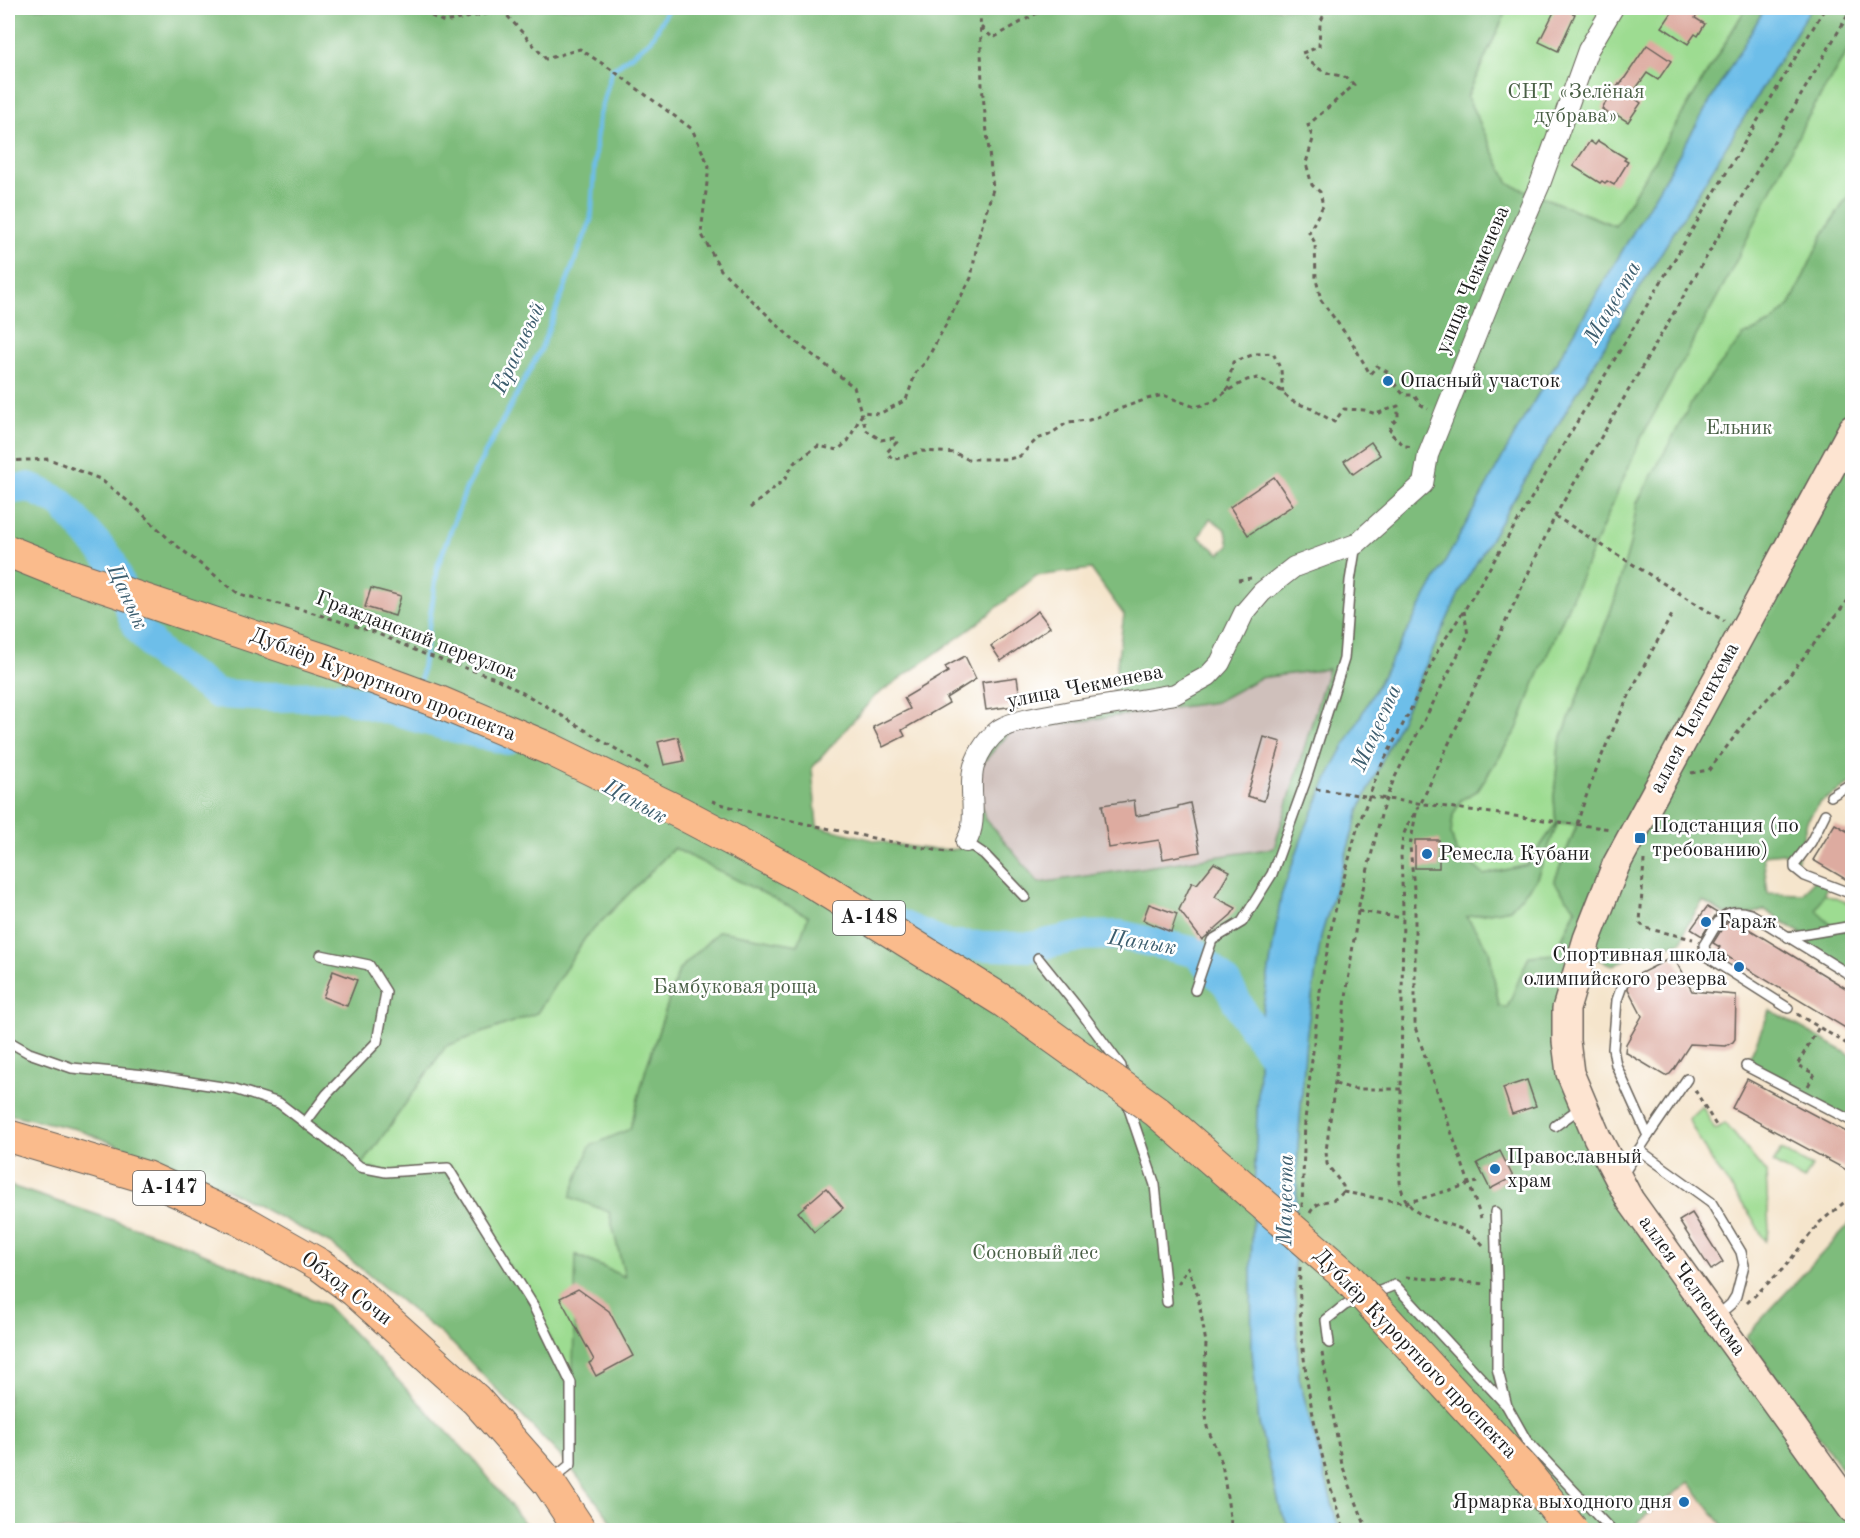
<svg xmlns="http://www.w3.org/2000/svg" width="1860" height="1538" viewBox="0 0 1860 1538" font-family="'Old Standard TT',serif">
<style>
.built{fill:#f3d4bf}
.industrial{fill:#cfc0bb}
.green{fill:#9ddc91;stroke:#5c7c56;stroke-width:1.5}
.forest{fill:#7ebc7b;stroke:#4d6c4c;stroke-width:1.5;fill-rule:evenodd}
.water{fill:#6dbee9;stroke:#446d82;stroke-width:1.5}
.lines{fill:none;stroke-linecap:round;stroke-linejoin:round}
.stream{stroke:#6dbee9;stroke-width:5}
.river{stroke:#6dbee9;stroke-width:30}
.building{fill:#ddaba0}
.service-casing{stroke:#68625a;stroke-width:12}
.minor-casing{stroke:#68625a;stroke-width:22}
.secondary-casing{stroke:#68625a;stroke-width:30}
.trunk-casing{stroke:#68625a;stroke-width:34}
.path{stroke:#68625a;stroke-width:3;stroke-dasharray:4.5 4.5;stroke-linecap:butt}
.service{stroke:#fff;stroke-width:9}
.minor{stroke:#fff;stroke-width:20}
.secondary{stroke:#fde4d1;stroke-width:27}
.trunk{stroke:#fabb8c;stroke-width:32}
.trunk-bridge-casing{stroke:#68625a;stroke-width:34;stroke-linecap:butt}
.path-bridge{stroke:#68625a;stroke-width:3;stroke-dasharray:4.5 4.5;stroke-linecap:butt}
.trunk-bridge{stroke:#fabb8c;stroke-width:32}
.poi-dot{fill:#1f6fb2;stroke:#fff;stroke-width:2}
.labels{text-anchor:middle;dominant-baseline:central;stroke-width:5;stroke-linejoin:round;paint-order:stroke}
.shield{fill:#fff;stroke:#606060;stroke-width:1.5}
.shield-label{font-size:20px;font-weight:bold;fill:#1c1c1c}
.park-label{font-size:21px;fill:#495f45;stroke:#fff}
.street-label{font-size:21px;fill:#1c1c1c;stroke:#fff}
.poi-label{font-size:21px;fill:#1c1c1c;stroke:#fff;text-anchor:start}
.water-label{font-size:22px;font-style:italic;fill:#3c5d6e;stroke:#fff}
</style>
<rect width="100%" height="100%" fill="#fff"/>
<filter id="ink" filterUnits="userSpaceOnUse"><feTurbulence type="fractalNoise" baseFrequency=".0167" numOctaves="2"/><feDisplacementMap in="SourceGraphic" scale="12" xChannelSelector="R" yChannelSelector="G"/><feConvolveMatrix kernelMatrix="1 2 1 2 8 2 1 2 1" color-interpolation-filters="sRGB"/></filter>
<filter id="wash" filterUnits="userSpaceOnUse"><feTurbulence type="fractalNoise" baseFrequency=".008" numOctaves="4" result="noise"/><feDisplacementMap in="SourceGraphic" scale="24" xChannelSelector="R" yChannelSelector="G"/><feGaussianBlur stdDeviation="1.35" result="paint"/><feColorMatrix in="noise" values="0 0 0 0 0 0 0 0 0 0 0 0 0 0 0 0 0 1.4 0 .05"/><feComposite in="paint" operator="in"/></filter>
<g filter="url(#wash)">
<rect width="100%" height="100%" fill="#f5e5cc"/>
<polygon class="built" points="1689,1482 1726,1530 1644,1530 1638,1522"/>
<polygon class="industrial" points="1328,668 1274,848 1039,883 986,818 977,796 979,767 1010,731 1216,702 1260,678"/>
<g class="green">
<polygon points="1508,8 1746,8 1616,226 1509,184 1467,97"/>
<polygon points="1852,43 1852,190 1822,237 1790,305 1770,324 1743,336 1637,503 1630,545 1614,602 1559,745 1554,797 1556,824 1527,865 1484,875 1456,851 1451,834 1453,815 1461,800 1477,791 1517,729 1534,685 1641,438 1728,277 1805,122"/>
<polygon points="1558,822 1577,824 1554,882 1576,908 1555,954 1529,957 1507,1008 1499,1006 1489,950 1466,917 1510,909 1536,880"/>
<polygon points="674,848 809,916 798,945 719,931 679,970 646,1069 630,1129 609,1211 625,1278 577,1255 571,1464 360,1167 446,1046 537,1013 585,938"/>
<polygon points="1823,894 1852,904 1848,922 1832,925 1816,910"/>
<polygon points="1702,1106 1715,1129 1725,1123 1766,1173 1769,1231 1765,1241 1751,1216 1709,1157 1688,1119"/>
<polygon points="1781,1150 1812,1167 1804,1180 1773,1163"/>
</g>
<g class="forest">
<path d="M8,8H1508L1467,97L1509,184L1615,226L1746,8H1765L1524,418L1335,763L1306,827L1281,896L1261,1020L1251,1263L1252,1351L1259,1423L1281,1511L1291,1530H618L568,1464L453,1344L331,1244L208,1180L76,1129L8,1114ZM1210,518L1226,530L1229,546L1220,554L1199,537ZM1091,569L1124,615L1111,705L1036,717L1002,728L991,737L982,749L975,765L971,782L970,835L958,849C915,853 859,836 817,826L812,768L874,697L973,627L1036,576ZM1328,669L1274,848L1039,883L985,818L978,796L979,767L1011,731L1216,702L1260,678ZM674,848L808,916L798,945L719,931L679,970L646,1069L630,1129L590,1146L570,1197L609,1212L625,1277L576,1255L572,1404L571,1383L533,1305L448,1168L386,1172L361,1167L446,1046L537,1013L585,938Z"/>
<path d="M1811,8H1852V43L1805,122L1728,277L1641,438L1534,685L1517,729L1477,791L1461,800L1453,815L1451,834L1456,851L1484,875L1527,865L1556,824L1554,797L1559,745L1614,602L1630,545L1637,503L1694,398L1743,336L1770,324L1790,305L1822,237L1852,190V783L1819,803L1807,821L1797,861L1783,853L1763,855L1768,893L1803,894L1814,879L1828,885L1816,910L1832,925L1852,933V977L1788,937L1802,934L1765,910L1751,914H1724L1703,901L1687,925L1682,942L1666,946L1653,944L1614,966L1583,952L1566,1009L1597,1138L1852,1509V1530H1726L1689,1482L1638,1522L1644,1530H1339L1299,1378L1294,1274L1298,1145L1306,1038L1321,936L1360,808L1462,587L1614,330ZM1558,822L1577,825L1554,882L1576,909L1555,954L1529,956L1507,1008L1499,1006L1489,950L1467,917L1510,909L1536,880Z"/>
<polygon points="1770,1010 1852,1056 1852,1121 1746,1066"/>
<polygon points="8,1185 170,1239 326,1305 476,1462 530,1530 8,1530"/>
<polygon points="1852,1221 1852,1483 1746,1336"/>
</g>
<polygon class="water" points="1765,8 1811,8 1614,330 1462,587 1360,808 1321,936 1306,1038 1298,1145 1294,1274 1299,1378 1339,1530 1291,1530 1281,1511 1259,1423 1252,1351 1251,1263 1261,1020 1281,896 1306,827 1335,763 1524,418"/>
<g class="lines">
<g class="stream">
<polyline points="420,684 438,565 466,489 541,349 591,219 598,120 612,70 651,40 669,8"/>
<polyline points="415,717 416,705"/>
</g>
<g class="river">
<polyline points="8,490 29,487 60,502 110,559 137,627 163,657 218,694 272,697 339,696 455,728 507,740"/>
<polyline points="894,922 948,945 1030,947 1083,936 1120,935 1195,952 1227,984 1246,1018 1283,1069"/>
</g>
</g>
<g id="blocks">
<g class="building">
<polygon points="1556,8 1561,8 1575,14 1558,51 1539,42"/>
<polygon points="1675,8 1687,8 1697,14 1695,18 1705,24 1698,36 1695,34 1688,44 1662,27"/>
<polygon points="1647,45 1671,61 1658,80 1647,73 1632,94 1638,98 1637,100 1641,103 1628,122 1617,115 1615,118 1602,109 1604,105 1619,84 1620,85"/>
<polygon points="1590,141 1595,145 1598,141 1626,158 1624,160 1628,162 1614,185 1607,181 1605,183 1602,181 1600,183 1573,166"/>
<polygon points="1371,442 1380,455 1353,474 1344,461"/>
<polygon points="1274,477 1293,505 1248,535 1230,507"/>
<polygon points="371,588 401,596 395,616 365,607"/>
<polygon points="1038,611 1050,627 1001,661 991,646"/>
<polygon points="965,656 976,679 946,698 949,703 902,730 905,736 883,747 873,727 910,709 904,698 948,672 945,667"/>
<polygon points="1017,677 1021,705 986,710 982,682"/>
<polygon points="678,737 684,761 664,765 658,742"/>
<polygon points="1264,737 1281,742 1264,801 1247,796"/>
<polygon points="1134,800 1136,816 1178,808 1178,806 1190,803 1200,852 1163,859 1159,840 1109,848 1102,805"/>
<polygon points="1835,824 1852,834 1852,872 1847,880 1813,860"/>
<rect x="1415" y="840" width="24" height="28"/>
<polygon points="1214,863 1230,871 1215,897 1236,908 1231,915 1202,940 1179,910 1192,882 1197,884"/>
<polygon points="1149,904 1177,914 1171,932 1143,920"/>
<polygon points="1707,907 1717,913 1702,936 1691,929"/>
<polygon points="1730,920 1744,926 1852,992 1852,1032 1718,951 1720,947 1713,943 1723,927"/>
<polygon points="1674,958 1692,991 1736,995 1735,1039 1733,1042 1726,1046 1690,1044 1674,1069 1670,1074 1665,1076 1625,1052 1626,1044 1642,1016 1628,989 1629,979 1669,959"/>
<polygon points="333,971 357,980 347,1006 323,997"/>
<polygon points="1747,1079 1852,1135 1852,1173 1732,1108"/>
<polygon points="1527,1080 1536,1106 1512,1114 1503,1088"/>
<polygon points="1500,1151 1513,1177 1490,1189 1477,1163"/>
<polygon points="826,1188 843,1208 814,1232 798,1212"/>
<polygon points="1692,1213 1723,1262 1711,1270 1679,1221"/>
<polygon points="578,1289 609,1311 633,1356 596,1376 589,1363 594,1360 560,1298"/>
</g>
</g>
</g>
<g filter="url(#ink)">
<use href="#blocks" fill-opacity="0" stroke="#68625a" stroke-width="1.5"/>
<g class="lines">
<defs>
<g id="service">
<polyline points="1831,796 1852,783"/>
<polyline points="1825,814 1811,842 1795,863 1795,868 1805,876 1852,894"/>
<polyline points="966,842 984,854 1025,897"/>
<polyline points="1788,937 1847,927 1852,928"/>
<polyline points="1038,958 1075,1004 1121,1066 1123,1077"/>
<polyline points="1195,990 1212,940 1242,922 1272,874 1306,780 1344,659 1350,581 1356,544"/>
<path d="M1788,1008L1706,956L1704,945C1718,923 1722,905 1751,914L1852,976"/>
<polyline points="8,1041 29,1053 72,1068 145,1075 235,1089 279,1103 338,1148 360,1167 386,1172 448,1168 533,1305 571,1383 571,1464 553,1479"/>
<polyline points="1746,1066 1852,1121"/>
<polyline points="1126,1100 1155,1185 1167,1302"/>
<polyline points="305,1123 327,1094 377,1042 386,992 369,965 321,955"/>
<polyline points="1555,1126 1583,1106"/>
<polyline points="1648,1136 1687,1079"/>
<polyline points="1639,1150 1711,1202 1741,1252 1744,1265 1736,1296 1731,1304 1716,1317"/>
<polyline points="1621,1177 1648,1136 1616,1065 1613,1049 1617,1000 1623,983"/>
<polyline points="1495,1212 1497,1282 1497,1368 1507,1406 1526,1440 1611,1530"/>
<polyline points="1329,1343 1326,1320 1345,1305 1395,1285 1505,1404"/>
</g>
<path id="minor" d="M966,842C980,820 967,790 974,766C979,752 988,738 1000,729C1017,719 1052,715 1071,711C1106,706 1140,700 1175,694L1208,676L1220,663L1244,613L1262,592L1294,567L1356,544L1423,484L1428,455L1496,285L1540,184L1588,50L1613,8"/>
<polyline id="secondary" points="1852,429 1616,865 1587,939 1566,1009 1566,1041 1570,1073 1597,1137 1630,1200 1852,1509"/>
<polyline id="trunk" points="8,1136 146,1177 241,1220 320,1265 355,1291 476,1400 549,1483 580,1530"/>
</defs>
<use href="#service" class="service-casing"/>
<use href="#minor" class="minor-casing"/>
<use href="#secondary" class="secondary-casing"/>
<use href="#trunk" class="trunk-casing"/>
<g class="path">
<polyline points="415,8 444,22 503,11 546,59 580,49 612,70 692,129 709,166 701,233 721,270 792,339 854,387 866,430 881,440 894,438 897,442 887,452 893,460 922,451 955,453 967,459 1009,459 1020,456 1037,439 1049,435 1068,422 1089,420 1147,399 1163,395 1195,407 1213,402 1227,391 1247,380 1258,378 1276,387 1292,401 1312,409 1334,422 1344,409 1364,410 1376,414 1398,406 1398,418 1392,424 1389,432 1405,446 1413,447"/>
<polyline points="443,8 450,10 461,8"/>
<path d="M1327,8L1320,23L1319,47L1302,53C1308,60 1316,68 1325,72C1338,77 1344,73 1354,85L1308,125L1313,139L1306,163L1312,185L1320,192L1323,206L1309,232L1315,243L1316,279L1321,300L1353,344L1370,374L1377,366L1391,374L1396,386L1404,395H1414L1420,404L1428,409"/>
<polyline points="981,27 993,38 1046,8"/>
<polyline points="1227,391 1233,362 1255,354 1273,353 1281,370 1283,395"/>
<polyline points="8,461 49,459 100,479 134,506 172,542 239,594 307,611 374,632 424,654 495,678 543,704 650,770"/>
<polyline points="750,508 785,479 794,463 818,446 838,450 848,441 863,412 879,414 906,400 916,372 925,363 971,278 978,239 993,189 982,86 980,8"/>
<polyline points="1555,516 1724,621"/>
<polyline points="1238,580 1251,578"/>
<polyline points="1691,773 1709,770 1751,715 1786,680 1852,595"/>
<polyline points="1380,798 1611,829"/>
<path d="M712,801C743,812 771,816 802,823C850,833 898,844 947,852L952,851"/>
<polyline points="1416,813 1410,846 1415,899 1415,1027 1481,1218"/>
<path d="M1577,824C1600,750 1635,680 1673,613"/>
<polyline points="1644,860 1640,923 1645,928 1693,939"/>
<polyline points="1358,911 1403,918"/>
<polyline points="1797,1014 1852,1047"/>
<polyline points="1335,1084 1354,1089 1401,1089"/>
<polyline points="1808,1086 1815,1074 1797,1065 1819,1027"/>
<polyline points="1695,1090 1717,1127"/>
<polyline points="1343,1192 1406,1203 1477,1182"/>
<polyline points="1302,1207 1305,1120 1320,991 1333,919 1357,829 1379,770 1410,711 1438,650 1465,609 1825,8"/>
<path d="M1310,1213C1319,1196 1333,1206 1343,1192V1186L1327,1164L1326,1151L1351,959L1359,905L1383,807L1394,779L1468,635L1464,611"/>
<path d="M1483,1245C1457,1213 1408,1232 1400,1182L1403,908L1401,854L1403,836L1408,824L1421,803L1555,516L1852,8"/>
<path d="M1300,1267C1297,1357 1316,1446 1344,1530"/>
<polyline points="1406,1277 1486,1284"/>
<polyline points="1178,1284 1188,1267 1198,1296 1206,1343 1204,1389 1207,1427 1222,1463 1232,1530"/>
<polyline points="1747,1303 1784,1268 1819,1223 1852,1196"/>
<polyline points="1322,1353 1342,1465 1367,1530"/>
</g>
<use href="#service" class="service"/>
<use href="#minor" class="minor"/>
<use href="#secondary" class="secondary"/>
<use href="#trunk" class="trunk"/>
<defs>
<polyline id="trunk-bridge" points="8,551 60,572 327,661 439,702 552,750 681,813 812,882 1003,1001 1156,1111 1346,1276 1523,1469 1572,1530"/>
</defs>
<use href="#trunk-bridge" class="trunk-bridge-casing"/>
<polyline class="path-bridge" points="1316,789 1380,798"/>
<use href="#trunk-bridge" class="trunk-bridge"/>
</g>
</g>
<g class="poi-dot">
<circle cx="1388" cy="381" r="6"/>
<rect x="1634" y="832" width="12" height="12" rx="3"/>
<circle cx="1427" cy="854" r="6"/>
<circle cx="1706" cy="922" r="6"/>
<circle cx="1739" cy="967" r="6"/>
<circle cx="1495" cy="1169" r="6"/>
<circle cx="1684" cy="1502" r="6"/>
</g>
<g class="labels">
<g class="shield">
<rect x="833" y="901" width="72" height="34" rx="4.5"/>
<rect x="133" y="1171" width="72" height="34" rx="4.5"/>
</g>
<g class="shield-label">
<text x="869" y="918">А-148</text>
<text x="169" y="1188">А-147</text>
</g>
<g class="park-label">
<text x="1576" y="92">СНТ «Зелёная<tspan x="1576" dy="24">дубрава»</tspan></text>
<text x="1739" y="428">Ельник</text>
<text x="735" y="987">Бамбуковая роща</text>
<text x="1035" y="1253">Сосновый лес</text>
</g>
<g class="street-label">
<text transform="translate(1473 280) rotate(-67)">улица Чекменева</text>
<text transform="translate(416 636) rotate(21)">Гражданский переулок</text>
<text transform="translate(383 685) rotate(21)">Дублёр Курортного проспекта</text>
<text transform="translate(1085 687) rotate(-11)">улица Чекменева</text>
<text transform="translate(1695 718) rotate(-62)">аллея Челтенхема</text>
<text transform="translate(1692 1286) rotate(54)">аллея Челтенхема</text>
<text transform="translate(346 1289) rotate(37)">Обход Сочи</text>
<text transform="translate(1415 1354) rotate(46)">Дублёр Курортного проспекта</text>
</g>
<g class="poi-label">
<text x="1400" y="381">Опасный участок</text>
<text x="1652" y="826">Подстанция (по<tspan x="1652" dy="24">требованию)</tspan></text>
<text x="1439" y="854">Ремесла Кубани</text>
<text x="1718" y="922">Гараж</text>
<text x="1727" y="955" text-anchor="end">Спортивная школа<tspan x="1727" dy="24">олимпийского резерва</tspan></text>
<text x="1507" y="1157">Православный<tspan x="1507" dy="24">храм</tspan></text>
<text x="1672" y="1502" text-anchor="end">Ярмарка выходного дня</text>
</g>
<g class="water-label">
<text transform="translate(1613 303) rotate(-60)">Мацеста</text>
<text transform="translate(519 348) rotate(-65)">Красивый</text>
<text transform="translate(127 597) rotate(65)">Цанык</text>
<text transform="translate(1377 728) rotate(-66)">Мацеста</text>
<text transform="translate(635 802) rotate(29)">Цанык</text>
<text transform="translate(1142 943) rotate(9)">Цанык</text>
<text transform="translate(1286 1200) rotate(-89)">Мацеста</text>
</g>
</g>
<rect width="1860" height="1538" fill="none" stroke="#fff" stroke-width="30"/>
</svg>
